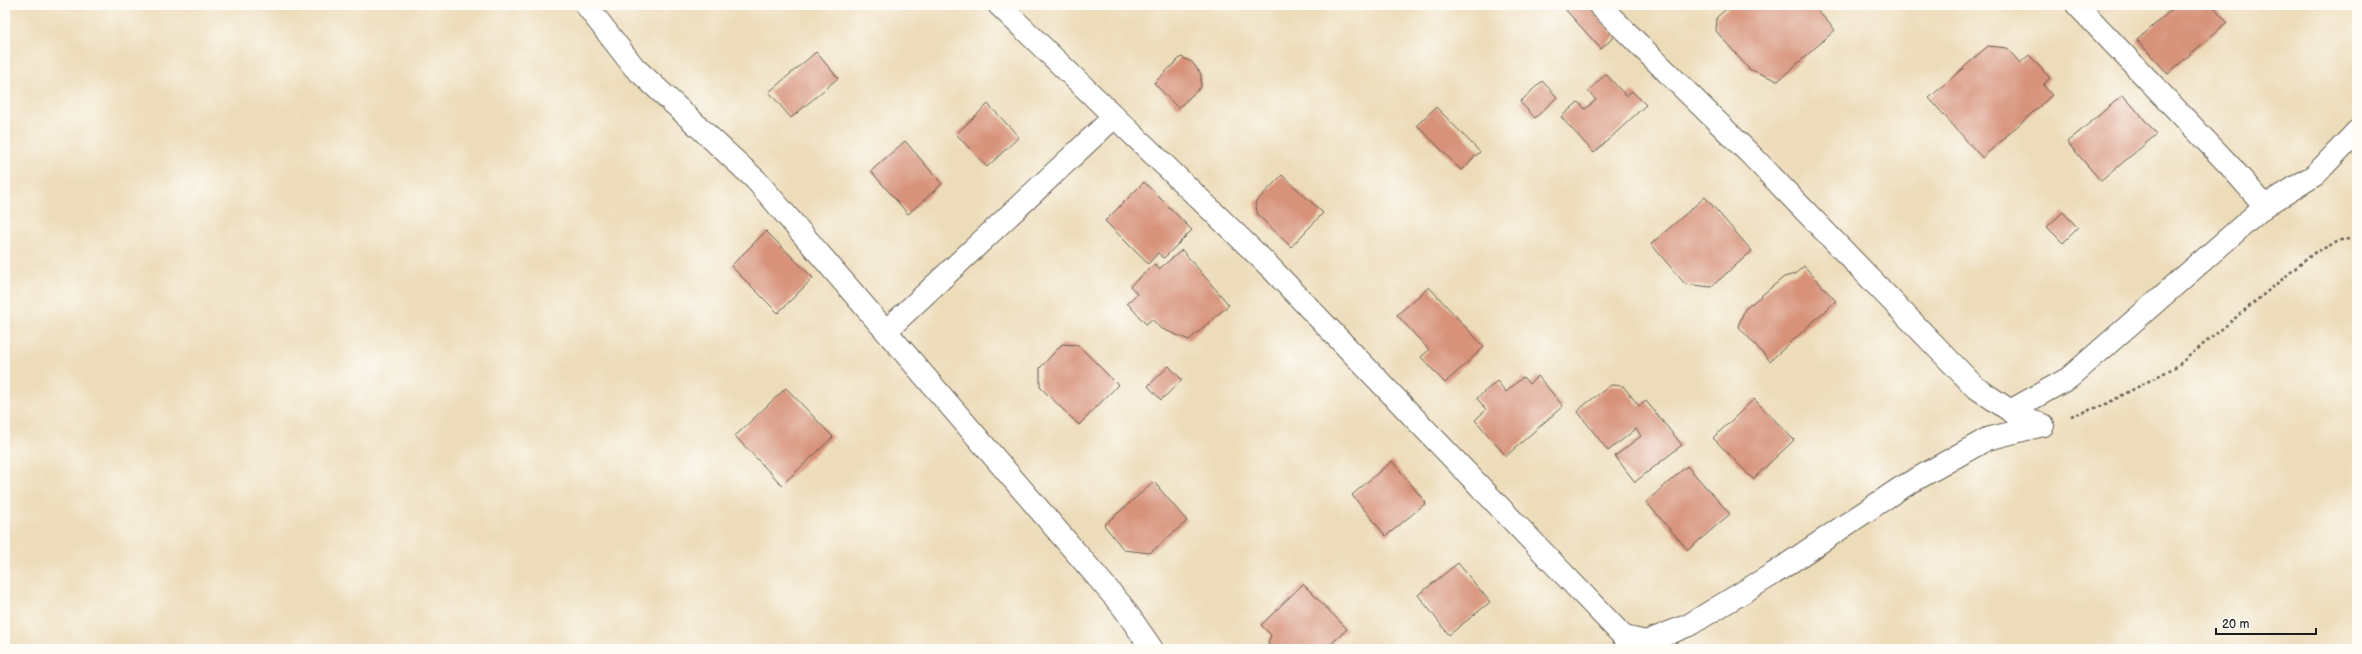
<svg xmlns="http://www.w3.org/2000/svg" width="2362" height="654" viewBox="0 0 2362 654" font-family="'Balsamiq Sans',sans-serif">
<style>
.building{fill:#d79279}
.lines{fill:none;stroke-linecap:round;stroke-linejoin:round}
.minor-casing{stroke:#655f53;stroke-width:24}
.path{stroke:#655f53;stroke-width:2.5;stroke-dasharray:3 3;stroke-linecap:butt}
.minor{stroke:#fff;stroke-width:22}
</style>
<rect width="100%" height="100%" fill="#fdfcf7"/>
<filter id="ink" filterUnits="userSpaceOnUse"><feTurbulence type="fractalNoise" baseFrequency=".025" numOctaves="2"/><feDisplacementMap in="SourceGraphic" scale="8" xChannelSelector="R" yChannelSelector="G"/><feConvolveMatrix kernelMatrix="1 2 1 2 8 2 1 2 1" color-interpolation-filters="sRGB"/></filter>
<filter id="wash" filterUnits="userSpaceOnUse"><feTurbulence type="fractalNoise" baseFrequency=".012" numOctaves="4" result="noise"/><feDisplacementMap in="SourceGraphic" scale="16" xChannelSelector="R" yChannelSelector="G"/><feGaussianBlur stdDeviation="0.9" result="paint"/><feColorMatrix in="noise" values="0 0 0 0 0 0 0 0 0 0 0 0 0 0 0 0 0 1.4 0 .05"/><feComposite in="paint" operator="in"/></filter>
<g filter="url(#wash)">
<rect width="100%" height="100%" fill="#eddcb9"/>
<g id="blocks">
<g class="building">
<polygon points="1567,5 1587,5 1615,36 1601,49 1564,8"/>
<polygon points="1731,5 1813,5 1835,30 1778,81 1749,69 1716,31 1717,17"/>
<polygon points="2177,5 2212,5 2227,22 2168,74 2137,40"/>
<polygon points="1988,46 2007,48 2020,63 2029,55 2050,78 2043,85 2052,95 1982,158 1929,98"/>
<polygon points="816,52 838,78 791,118 769,92"/>
<polygon points="1181,57 1192,62 1201,74 1201,87 1178,108 1154,83"/>
<polygon points="1606,74 1626,96 1632,91 1646,105 1594,153 1561,117 1578,102 1585,109 1596,100 1588,91"/>
<polygon points="1542,81 1557,97 1535,118 1520,102"/>
<polygon points="2123,95 2157,134 2101,181 2067,142"/>
<polygon points="988,104 1019,137 987,167 956,134"/>
<polygon points="1436,107 1480,152 1461,170 1417,125"/>
<polygon points="905,141 942,184 908,214 871,171"/>
<polygon points="1282,175 1323,213 1291,247 1258,215 1255,203"/>
<polygon points="1144,182 1192,230 1164,258 1158,253 1148,264 1105,221"/>
<polygon points="1705,197 1752,251 1711,287 1685,284 1651,244"/>
<polygon points="2063,212 2078,228 2063,243 2047,227"/>
<polygon points="766,231 813,278 778,313 731,266"/>
<polygon points="1182,250 1229,305 1189,340 1160,328 1152,319 1146,324 1127,303 1137,294 1130,286 1155,264 1159,269"/>
<polygon points="1804,266 1836,301 1770,361 1738,326 1745,309 1784,277 1795,274"/>
<polygon points="1429,287 1484,347 1445,383 1421,357 1429,350 1397,315"/>
<polygon points="1062,344 1078,345 1118,385 1079,425 1040,387 1040,368"/>
<polygon points="1169,366 1182,380 1161,400 1148,386"/>
<polygon points="1538,376 1563,406 1506,456 1475,420 1486,410 1477,398 1497,381 1506,392 1523,377 1529,384"/>
<polygon points="1611,385 1623,386 1639,406 1646,401 1682,445 1635,482 1615,456 1641,436 1636,429 1608,451 1578,412 1583,406"/>
<polygon points="786,388 833,437 782,485 735,436"/>
<polygon points="1754,399 1794,440 1753,479 1713,438"/>
<polygon points="1392,461 1426,503 1386,536 1352,495"/>
<polygon points="1687,466 1730,514 1688,550 1646,502"/>
<polygon points="1154,482 1187,521 1150,553 1124,550 1104,525"/>
<polygon points="1458,563 1490,602 1449,635 1418,595"/>
<polygon points="1303,584 1347,629 1326,649 1271,649 1268,643 1271,635 1261,625"/>
</g>
</g>
</g>
<g filter="url(#ink)">
<use href="#blocks" fill-opacity="0" stroke="#655f53" stroke-width="1"/>
<g class="lines">
<defs>
<g id="minor">
<polyline points="586,5 634,67 756,180 1123,607 1152,649"/>
<polyline points="999,5 1269,266 1624,637 1646,642"/>
<polyline points="1599,5 1752,156 1975,387 2021,418 2043,425"/>
<polyline points="2077,5 2230,166 2265,206"/>
<polyline points="886,331 1114,117"/>
<polyline points="2010,411 2069,378 2265,206 2315,175 2357,131"/>
<polyline points="1634,649 1646,642 1689,625 1773,574 1899,489 1987,439 2043,425"/>
</g>
</defs>
<use href="#minor" class="minor-casing"/>
<polyline class="path" points="2071,416 2104,405 2177,366 2314,253 2341,240 2357,238"/>
<use href="#minor" class="minor"/>
</g>
</g>
<rect width="2362" height="654" fill="none" stroke="#fdfcf7" stroke-width="20"/>
<path d="M2216 628v6h100v-6" fill="none" stroke="#1c1c1c" stroke-width="2"/>
<text x="2222" y="628" font-size="12" fill="#1c1c1c" stroke="#fdfcf7" stroke-width="3" paint-order="stroke">20 m</text>
</svg>
